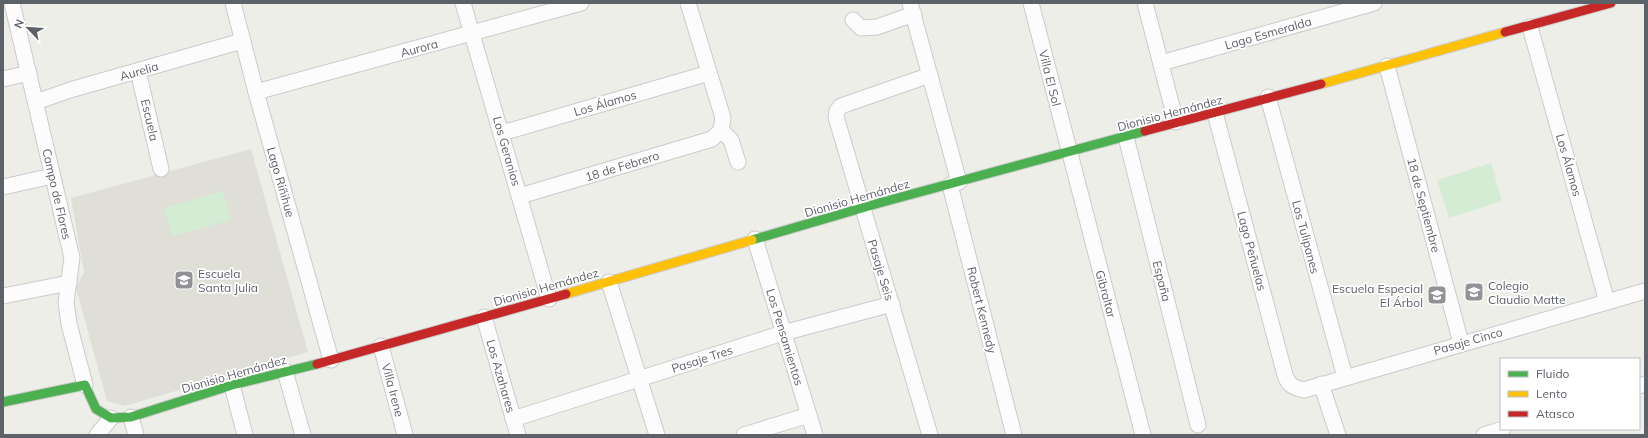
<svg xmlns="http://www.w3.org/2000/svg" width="1648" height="438" viewBox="0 0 1648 438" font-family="Mulish,sans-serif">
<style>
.education{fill:#dfded7}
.pitch{fill:#d5ecd4}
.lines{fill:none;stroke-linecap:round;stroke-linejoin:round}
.street-casing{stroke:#cacbca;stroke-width:17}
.fast-casing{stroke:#cacbcb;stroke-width:11}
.slow-casing{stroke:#cacbcb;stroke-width:11}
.jam-casing{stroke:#cacbcb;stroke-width:11}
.street{stroke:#fcfcfc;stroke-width:15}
.fast{stroke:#4caf50;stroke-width:9}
.slow{stroke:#ffc107;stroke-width:9}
.jam{stroke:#c62828;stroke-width:9}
.labels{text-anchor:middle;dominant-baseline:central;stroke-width:3.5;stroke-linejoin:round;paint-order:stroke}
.street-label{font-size:12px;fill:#5d6168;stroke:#fff}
.poi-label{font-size:12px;fill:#5d6168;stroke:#fff;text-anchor:start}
</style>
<rect width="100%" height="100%" fill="#eeeee9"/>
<polygon class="education" points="251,149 308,352 125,406 107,401 76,288 84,272 71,198"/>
<g class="pitch">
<polygon points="1491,163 1502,201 1449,218 1437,180"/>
<polygon points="223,191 231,220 172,236 164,208"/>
</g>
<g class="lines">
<defs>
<g id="street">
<polyline points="12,3 72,258 66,302 69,324 85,385"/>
<polyline points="233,3 256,92 331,360"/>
<polyline points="463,3 549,299"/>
<polyline points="688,3 723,118 721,130 731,140 738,162"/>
<polyline points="910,3 959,182"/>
<polyline points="1031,3 1143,435"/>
<polyline points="1145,3 1176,122"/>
<polyline points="853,20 861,28 877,27 914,14"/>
<polyline points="1530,27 1607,302"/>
<polyline points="1161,63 1374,3"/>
<polyline points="1387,66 1461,343"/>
<polyline points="138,71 161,169"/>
<polyline points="930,75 841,106 837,111 836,117 930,435"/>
<polyline points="3,79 29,73"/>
<polyline points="256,92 581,3"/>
<polyline points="1268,97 1345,377"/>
<polyline points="36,102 70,90 242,41"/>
<path d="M1215,113L1285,375C1288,385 1294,388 1304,390L1645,291"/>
<polyline points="502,133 709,73"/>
<polyline points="1126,137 1198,425"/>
<polyline points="950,185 1014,435"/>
<polyline points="3,187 52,176"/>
<polyline points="520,196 712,139 721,130"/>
<polyline points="755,239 815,435"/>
<polyline points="609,282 657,435"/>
<polyline points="3,296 69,283"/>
<polyline points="484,317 518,435"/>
<polyline points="381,346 405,435"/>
<polyline points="285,371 303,435"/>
<polyline points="1321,384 1338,435"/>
<polyline points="232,385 245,435"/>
<polyline points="1639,386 1645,384"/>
<polyline points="131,417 136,435"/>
<polyline points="513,419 783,333 892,304"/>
<polyline points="97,435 111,418"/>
<polyline points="744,435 809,415"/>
<polyline points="1484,435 1503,429"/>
</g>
<g id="fast">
<polyline points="752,240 879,203 1145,131"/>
<polyline points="3,402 85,385 96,409 111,418 131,417 232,385 317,364"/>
</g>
<g id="slow">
<polyline points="1321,84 1505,32"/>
<polyline points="566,294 752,240"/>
</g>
<g id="jam">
<polyline points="1505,32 1611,3"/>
<polyline points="1145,131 1321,84"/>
<polyline points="317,364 566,294"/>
</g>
</defs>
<use href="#street" class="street-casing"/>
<use href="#fast" class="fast-casing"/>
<use href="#slow" class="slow-casing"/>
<use href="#jam" class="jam-casing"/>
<use href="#street" class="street"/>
<use href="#fast" class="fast"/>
<use href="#slow" class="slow"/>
<use href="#jam" class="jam"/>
</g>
<defs>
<symbol id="school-square" viewBox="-11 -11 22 22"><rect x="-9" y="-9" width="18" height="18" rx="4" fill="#909295" stroke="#fff"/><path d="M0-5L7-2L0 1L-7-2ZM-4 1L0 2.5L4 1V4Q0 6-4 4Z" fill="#fff"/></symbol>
</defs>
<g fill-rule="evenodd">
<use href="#school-square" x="173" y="269" width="22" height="22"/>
<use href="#school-square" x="1463" y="281" width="22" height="22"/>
<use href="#school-square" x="1426" y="284" width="22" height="22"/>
</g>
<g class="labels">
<g class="street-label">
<text transform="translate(1268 33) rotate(-16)">Lago Esmeralda</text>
<text transform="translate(419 48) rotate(-15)">Aurora</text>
<text transform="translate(139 71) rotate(-16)">Aurelia</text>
<text transform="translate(1050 78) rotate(76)">Villa El Sol</text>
<text transform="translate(605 103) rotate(-16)">Los Álamos</text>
<text transform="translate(1170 113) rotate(-15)">Dionisio Hernández</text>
<text transform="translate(150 120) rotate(77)">Escuela</text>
<text transform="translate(507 151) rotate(74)">Los Geranios</text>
<text transform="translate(1569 165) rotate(74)">Los Álamos</text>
<text transform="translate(622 166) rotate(-17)">18 de Febrero</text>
<text transform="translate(281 182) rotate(74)">Lago Riñihue</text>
<text transform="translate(57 194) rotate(77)">Campo de Flores</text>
<text transform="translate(857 198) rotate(-16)">Dionisio Hernández</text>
<text transform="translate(1424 205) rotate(75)">18 de Septiembre</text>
<text transform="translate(1306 237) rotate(75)">Los Tulipanes</text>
<text transform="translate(1252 251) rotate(75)">Lago Peñuelas</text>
<text transform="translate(881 270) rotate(73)">Pasaje Seis</text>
<text transform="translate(1162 281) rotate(76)">España</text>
<text transform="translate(546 287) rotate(-16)">Dionisio Hernández</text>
<text transform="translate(1106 294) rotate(75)">Gibraltar</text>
<text transform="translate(982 310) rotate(76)">Robert Kennedy</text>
<text transform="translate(785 337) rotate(73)">Los Pensamientos</text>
<text transform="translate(1468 341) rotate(-16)">Pasaje Cinco</text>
<text transform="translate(702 359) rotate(-18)">Pasaje Tres</text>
<text transform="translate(234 374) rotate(-16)">Dionisio Hernández</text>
<text transform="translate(501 376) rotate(74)">Los Azahares</text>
<text transform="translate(393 390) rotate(75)">Villa Irene</text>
</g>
<g class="poi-label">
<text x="198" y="273">Escuela<tspan x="198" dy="14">Santa Julia</tspan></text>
<text x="1488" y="285">Colegio<tspan x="1488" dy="14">Claudio Matte</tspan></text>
<text x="1423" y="288" text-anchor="end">Escuela Especial<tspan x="1423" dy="14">El Árbol</tspan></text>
</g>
</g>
<rect width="1648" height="438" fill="none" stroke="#5d6168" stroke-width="8"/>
<rect x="1500" y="358" width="140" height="72" fill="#ffffff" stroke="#bec0c3"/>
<rect x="1508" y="371" width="20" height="6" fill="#4caf50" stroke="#bec0c3"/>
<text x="1536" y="378" font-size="12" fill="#5d6168">Fluido</text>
<rect x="1508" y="391" width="20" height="6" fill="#ffc107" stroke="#bec0c3"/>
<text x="1536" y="398" font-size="12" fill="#5d6168">Lento</text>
<rect x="1508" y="411" width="20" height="6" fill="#c62828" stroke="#bec0c3"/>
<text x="1536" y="418" font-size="12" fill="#5d6168">Atasco</text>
<g transform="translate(28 28) rotate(295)" stroke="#ffffff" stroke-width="3" paint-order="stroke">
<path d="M0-3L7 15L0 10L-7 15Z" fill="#5d6168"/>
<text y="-6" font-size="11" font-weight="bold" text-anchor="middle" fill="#5d6168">N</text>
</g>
</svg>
